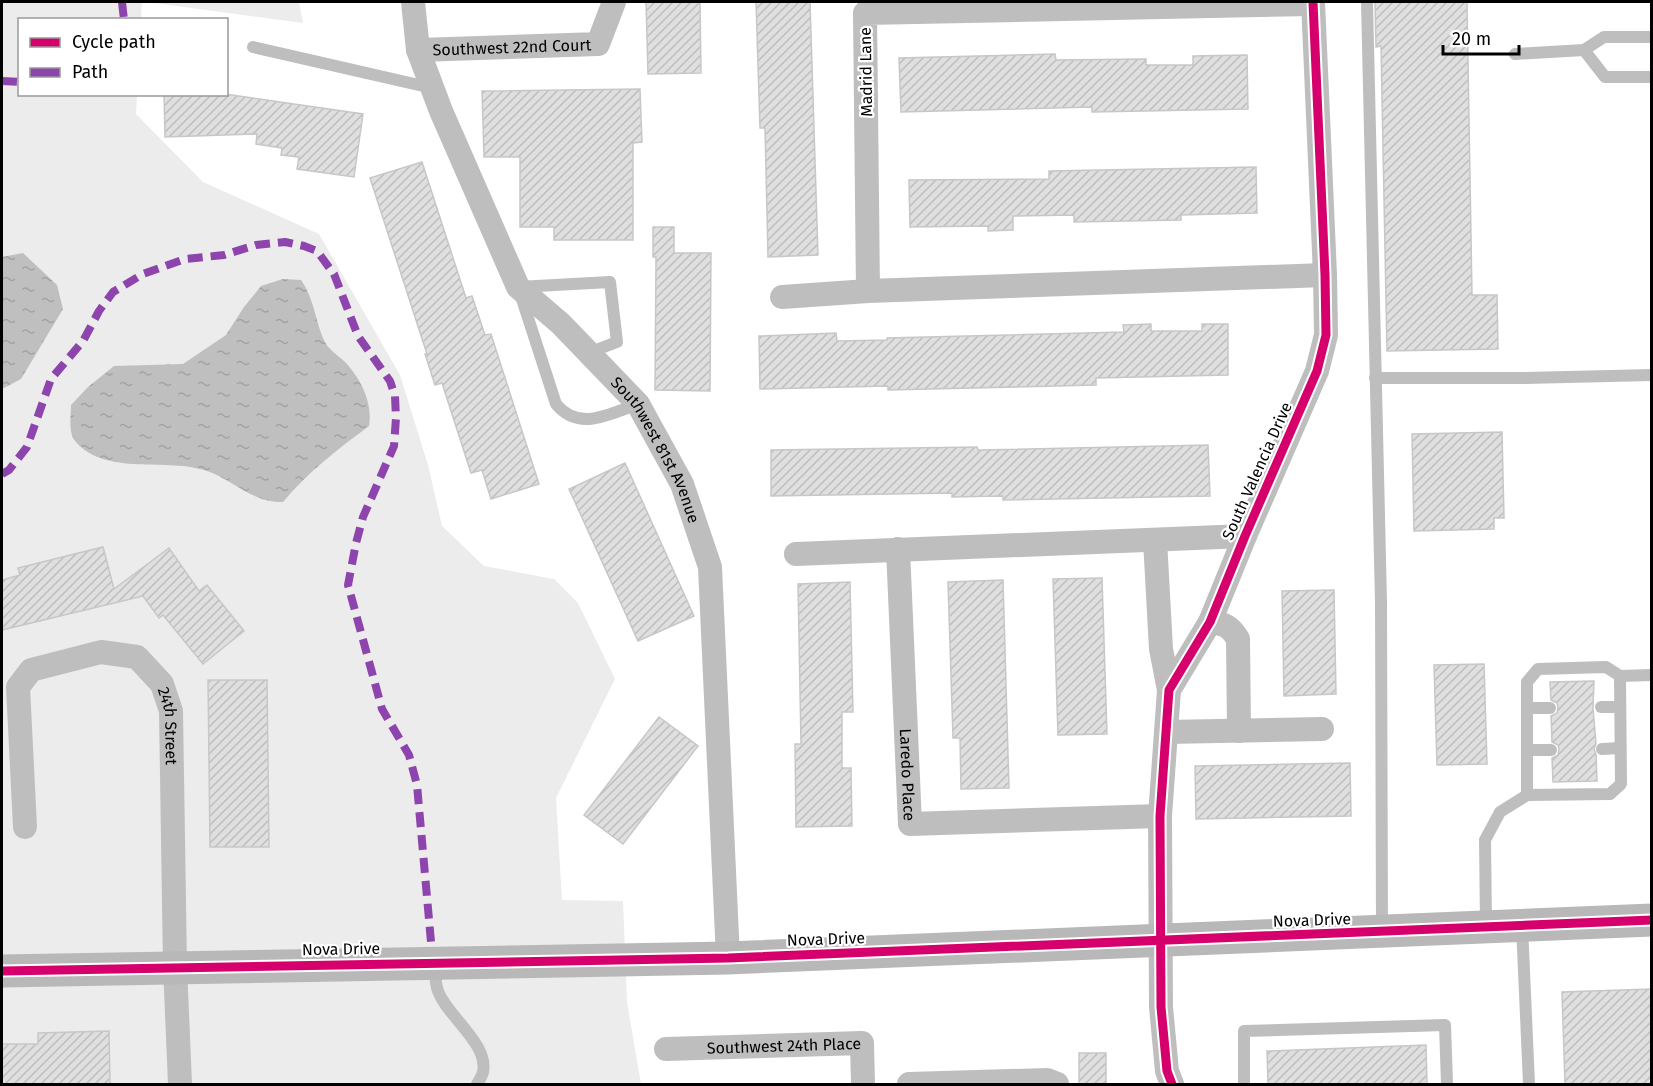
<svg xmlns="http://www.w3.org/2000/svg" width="1653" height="1086" viewBox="0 0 1653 1086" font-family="'Fira Sans',sans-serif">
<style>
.grass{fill:#ececec}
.water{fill:url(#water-ripples)}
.building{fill:url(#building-hatch);stroke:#c7c7c7;stroke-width:1.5}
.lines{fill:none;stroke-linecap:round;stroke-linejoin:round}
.lane{stroke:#bebebe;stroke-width:12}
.street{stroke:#bebebe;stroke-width:24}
.secondary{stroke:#b8b8b8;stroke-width:33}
.quiet{stroke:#8e44ad;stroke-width:8;stroke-dasharray:15 8;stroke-linecap:butt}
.cycleway-casing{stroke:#fff;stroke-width:13}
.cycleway{stroke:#d6006c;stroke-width:9}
.labels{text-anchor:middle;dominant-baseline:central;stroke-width:4.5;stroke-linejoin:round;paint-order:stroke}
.street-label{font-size:16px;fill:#000;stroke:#fff}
</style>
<defs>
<pattern id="water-ripples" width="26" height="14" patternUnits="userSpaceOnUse" patternTransform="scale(1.5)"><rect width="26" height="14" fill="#bfbfbf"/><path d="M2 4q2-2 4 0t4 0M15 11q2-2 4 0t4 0" fill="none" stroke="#a2a2a2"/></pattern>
<pattern id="building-hatch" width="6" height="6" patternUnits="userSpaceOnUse" patternTransform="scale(1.5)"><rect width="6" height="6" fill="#dfdfdf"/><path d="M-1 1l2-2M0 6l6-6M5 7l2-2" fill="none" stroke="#bebebe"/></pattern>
</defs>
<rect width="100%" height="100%" fill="#fff"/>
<g class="grass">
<polygon points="2,2 142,2 141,19 20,20 20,94 137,95 136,114 203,182 319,234 400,375 428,465 442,526 484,566 554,579 578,603 615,679 556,798 562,900 623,901 627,1002 641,1084 2,1084"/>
<polygon points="147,2 299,2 303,23"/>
</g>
<g class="water">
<polygon points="23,253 57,285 63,309 21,379 2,389 2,257"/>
<path d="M283,279L301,280C315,300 315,322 325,342C329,350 339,356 345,362C361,379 373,403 369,426C338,449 308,472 283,502C252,503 234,480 207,471C168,457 105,477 75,441C68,432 71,416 71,405L88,387L114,366L183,364L226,335L244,307L261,286Z"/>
</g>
<g class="building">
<polygon points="646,2 700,2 701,73 648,74"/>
<polygon points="756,2 810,2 818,255 768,257 765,128 760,128"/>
<polygon points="1375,2 1467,2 1472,295 1497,295 1498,349 1387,351 1381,46 1376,47"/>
<polygon points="1055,54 1056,60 1146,59 1146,65 1193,65 1193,56 1247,55 1248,109 1092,112 1092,107 901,112 899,58"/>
<polygon points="640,89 642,142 633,143 633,240 554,240 554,227 520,227 520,157 484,157 482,91"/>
<polygon points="164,94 225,94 363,114 354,177 297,169 299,157 281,155 282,148 256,144 257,134 165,137"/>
<polygon points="422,162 466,298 472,296 485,335 491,334 539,484 491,499 482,470 471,473 442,383 435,385 425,354 427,354 370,178"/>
<polygon points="1256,167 1257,213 1181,215 1181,220 1074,222 1074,215 1013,216 1013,230 988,231 988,226 910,227 909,180 1049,179 1049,171"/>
<polygon points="653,227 674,227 674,253 711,253 710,391 655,390 656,257 653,257"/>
<polygon points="1151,324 1151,331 1202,331 1202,324 1228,324 1228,375 1096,378 1096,385 888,390 888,386 760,389 759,336 836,333 837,341 887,340 887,338 1124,332 1123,325"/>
<polygon points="1502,432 1504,518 1494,518 1494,529 1414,531 1412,434"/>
<polygon points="1208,445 1210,496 1003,500 1003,496 952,497 952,493 771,496 771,450 977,447 978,450"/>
<polygon points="625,463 694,616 638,641 569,489"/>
<polygon points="103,547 114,589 169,548 199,591 207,585 244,631 203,664 163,615 159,618 143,596 2,630 2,580 20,575 18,568"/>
<polygon points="1102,578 1107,734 1058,735 1053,579"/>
<polygon points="1003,580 1009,788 961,789 960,738 953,738 948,582"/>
<polygon points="850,582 853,712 842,712 842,768 851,768 852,826 796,827 795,744 801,744 798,584"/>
<polygon points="1334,590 1336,694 1284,696 1282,591"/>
<polygon points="1484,664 1487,764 1437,765 1434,665"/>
<polygon points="208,680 267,680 269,847 210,847"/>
<polygon points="1594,681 1593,708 1596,744 1594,749 1596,754 1597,781 1553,782 1552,758 1558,755 1559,749 1558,745 1552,742 1551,716 1557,713 1558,707 1557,703 1551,700 1550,682"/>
<polygon points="659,717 698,746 623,844 584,815"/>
<polygon points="1350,763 1351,816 1196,819 1195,766"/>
<polygon points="1652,989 1652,1084 1565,1084 1562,992"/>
<polygon points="109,1031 110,1084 2,1084 2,1044 38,1044 38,1033"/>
<polygon points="1426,1045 1427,1084 1268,1084 1267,1051"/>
<rect x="1079" y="1053" width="27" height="31"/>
</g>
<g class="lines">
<g class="lane">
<polyline points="1367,2 1381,602 1382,931"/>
<polyline points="253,47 432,88"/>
<polyline points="1584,50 1605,77 1652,77"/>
<polyline points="1515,54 1584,50 1604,37 1652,37"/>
<path d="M588,353L617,342L610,282L518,287L556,404C579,432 609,414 638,404"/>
<polyline points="1375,378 1525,378 1652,375"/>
<polyline points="1601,707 1620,707"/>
<polyline points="1527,708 1550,708"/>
<polyline points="1602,749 1620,748"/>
<polyline points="1527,750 1551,750"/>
<polyline points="1527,795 1610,794 1621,784 1620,676"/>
<polyline points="1486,924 1485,840 1500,812 1527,795 1527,682 1538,669 1606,667 1620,676 1652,675"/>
<polyline points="1522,926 1529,1084"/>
<path d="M434,964C435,972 435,983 438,991C447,1016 489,1044 483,1072C482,1076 479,1081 477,1084"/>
<polyline points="1244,1084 1244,1031 1445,1025 1447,1084"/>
</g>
<g class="street">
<path id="s1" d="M413,2L418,50L441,111L518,287L561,324L638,404L682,484L710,567L728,958"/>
<path id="s2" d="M418,50L598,44L614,2"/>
<polyline points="868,291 865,13 1313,4"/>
<polyline points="782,297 868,291 1325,275"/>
<polyline points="1155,540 1161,649 1169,690"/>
<path id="s3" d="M898,549L910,824L1160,816"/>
<polyline points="796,554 1245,536"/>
<path d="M1210,622C1225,624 1230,626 1238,639L1239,731"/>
<polyline points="1166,732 1322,729"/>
<path id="s4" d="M25,827L18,687L31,670L101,652L137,657L162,684L171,711L175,966L180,1084"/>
<path id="s5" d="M666,1049L862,1043L863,1084"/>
<polyline points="909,1084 1047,1080 1057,1084"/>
<polyline points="1172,1084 1167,1071 1161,1007 1160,816 1169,690 1210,622 1245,536 1317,371 1326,335 1325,275 1313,2"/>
</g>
<polyline class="secondary" points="2,971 728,958 1652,920"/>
<g class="quiet">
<polyline points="122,2 124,20"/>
<polyline points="2,81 20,82"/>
<polyline points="2,474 9,470 27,447 51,379 83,341 99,311 113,292 143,274 185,259 224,255 256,245 285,242 304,246 317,251 334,274 358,336 390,381 395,396 396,418 394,446 363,517 356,543 348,585 382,709 409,755 417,785 431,942"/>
</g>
<defs>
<g id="cycleway">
<polyline points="2,971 728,958 1652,920"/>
<polyline points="1172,1084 1167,1071 1161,1007 1160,816 1169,690 1210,622 1245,536 1317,371 1326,335 1325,275 1313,2"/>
</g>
</defs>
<use href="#cycleway" class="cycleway-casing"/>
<use href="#cycleway" class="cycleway"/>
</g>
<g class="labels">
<g class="street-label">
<text stroke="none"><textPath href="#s2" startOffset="94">Southwest 22nd Court</textPath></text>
<text transform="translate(866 72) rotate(-91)">Madrid Lane</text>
<text stroke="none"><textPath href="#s1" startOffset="522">Southwest 81st Avenue</textPath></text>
<text transform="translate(1257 471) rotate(-66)">South Valencia Drive</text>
<text stroke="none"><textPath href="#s4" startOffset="350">24th Street</textPath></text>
<text stroke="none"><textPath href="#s3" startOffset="226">Laredo Place</textPath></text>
<text transform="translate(1312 920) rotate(-2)">Nova Drive</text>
<text transform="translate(826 939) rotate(-2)">Nova Drive</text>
<text transform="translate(341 949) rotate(-1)">Nova Drive</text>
<text stroke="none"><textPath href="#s5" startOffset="118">Southwest 24th Place</textPath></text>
</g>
</g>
<rect width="1653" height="1086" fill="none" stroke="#000000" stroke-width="6"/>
<rect x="18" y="18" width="210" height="78" fill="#ffffff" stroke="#999999" stroke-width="1.5"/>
<rect x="30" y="38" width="30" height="9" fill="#d6006c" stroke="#999999" stroke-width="1.5"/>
<text x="72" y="48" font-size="18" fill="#000000">Cycle path</text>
<rect x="30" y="68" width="30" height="9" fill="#8e44ad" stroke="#999999" stroke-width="1.5"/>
<text x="72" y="78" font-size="18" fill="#000000">Path</text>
<path d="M1443 45v9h76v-9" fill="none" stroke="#000000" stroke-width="3"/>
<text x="1452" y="45" font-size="18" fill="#000000" stroke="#ffffff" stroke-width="4.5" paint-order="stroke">20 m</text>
</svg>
